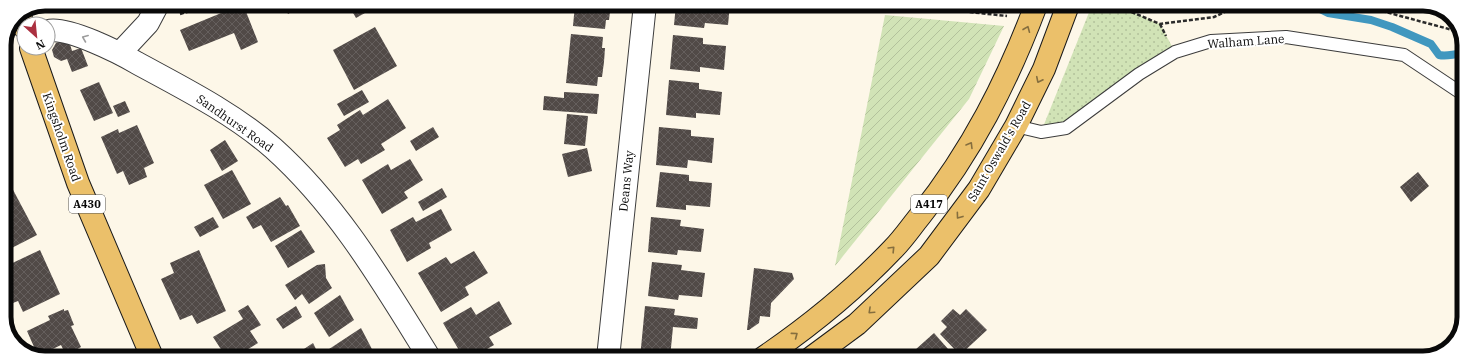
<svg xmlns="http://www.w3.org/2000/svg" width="1468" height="362" viewBox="0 0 1468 362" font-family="'IBM Plex Serif',serif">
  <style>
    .grass { fill: url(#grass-dots) }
    .garden { fill: url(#garden-furrows) }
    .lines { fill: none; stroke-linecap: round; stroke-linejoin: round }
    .stream { stroke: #4097bf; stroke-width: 8 }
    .building { fill: url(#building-cross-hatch) }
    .service-casing { stroke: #3c3c3c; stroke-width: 14 }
    .minor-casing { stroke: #3c3c3c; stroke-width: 24 }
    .primary-casing { stroke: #1a1a1a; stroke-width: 24 }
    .path { stroke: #2b2b2b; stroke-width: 2.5; stroke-dasharray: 4 2; stroke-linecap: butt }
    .service { stroke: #fff; stroke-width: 12 }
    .minor { stroke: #fff; stroke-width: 22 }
    .primary { stroke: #ebc06a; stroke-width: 22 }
    .oneway { stroke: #856e3e }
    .oneway2 { stroke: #9d9d9d }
    .labels { text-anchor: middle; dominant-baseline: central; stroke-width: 4; stroke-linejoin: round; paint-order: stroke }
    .shield { fill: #fff; stroke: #535353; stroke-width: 1 }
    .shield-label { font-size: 11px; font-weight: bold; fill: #090909 }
    .street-label { font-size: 12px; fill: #090909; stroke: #fff }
    .rim { fill: none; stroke: #090909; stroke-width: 5 }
  </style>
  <defs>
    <pattern id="grass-dots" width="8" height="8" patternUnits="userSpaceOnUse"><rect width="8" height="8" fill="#d1e3b6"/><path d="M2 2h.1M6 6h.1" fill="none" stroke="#b2c19b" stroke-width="1.8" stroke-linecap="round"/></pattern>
    <pattern id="garden-furrows" width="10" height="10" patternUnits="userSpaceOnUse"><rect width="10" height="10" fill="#d1e3b6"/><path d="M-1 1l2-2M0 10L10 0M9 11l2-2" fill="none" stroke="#b2c19b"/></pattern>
    <pattern id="building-cross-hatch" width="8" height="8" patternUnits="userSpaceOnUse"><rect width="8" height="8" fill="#514a47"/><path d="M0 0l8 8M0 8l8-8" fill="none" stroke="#655f5d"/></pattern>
  </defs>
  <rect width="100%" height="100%" fill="#fdf7e8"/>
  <path class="grass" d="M1092,5H1115L1160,24L1175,52L1066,128L1041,132Z"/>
  <path class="garden" d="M885,15L1004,26L969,99L835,266Z"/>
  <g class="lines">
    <path class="stream" d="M1312,5L1328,13L1371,20L1392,27L1431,44L1439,55C1448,57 1455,53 1464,54"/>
  </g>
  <g class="building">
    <path d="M243,4L258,42L241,50L234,33L189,51L180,30Z"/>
    <path d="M283,4H298L300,7L288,14Z"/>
    <path d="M348,4H381L356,18Z"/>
    <path d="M575,4H611L609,20H606L605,29L573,26Z"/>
    <path d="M676,4H730L728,25L705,23L704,28L674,25Z"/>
    <path d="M1430,5H1431L1445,13L1429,9Z"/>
    <path d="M375,27L397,66L354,90L333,50Z"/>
    <path d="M571,34L603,37L602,48H605L604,62L602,77H598L597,86L566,83Z"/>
    <path d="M673,35L703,38V44L726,46L724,70L700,67V72L670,69Z"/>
    <path d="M63,41L70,44L72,51L81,48L88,66L72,72L67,59L61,61L54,57L52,50L56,43Z"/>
    <path d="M669,80L699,83V89L722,92L720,115L696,113V118L666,115Z"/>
    <path d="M99,82L113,113L94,121L80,90Z"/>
    <path d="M362,90L369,102L344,116L337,104Z"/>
    <path d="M564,92L599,94L597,114L543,110L544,96L564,98Z"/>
    <path d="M388,99L406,128L381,144L385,150L361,164L358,159L345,167L327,138L340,130L337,125L360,110L363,115Z"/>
    <path d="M125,101L130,112L118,117L113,106Z"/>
    <path d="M567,114L588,116L585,146L564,144Z"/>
    <path d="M137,125L154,163L144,168L147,177L129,185L123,171L117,174L101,137L118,129L119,133Z"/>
    <path d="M433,127L439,137L416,151L410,141Z"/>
    <path d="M659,127L691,130V136L714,138L712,163L688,160L687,168L656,165Z"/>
    <path d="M225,140L238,161L222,171L210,150Z"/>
    <path d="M587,148L592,171L568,177L562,154Z"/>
    <path d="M410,159L423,180L404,192L408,198L382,214L362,180L388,164L391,170Z"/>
    <path d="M232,170L251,204L223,219L204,185Z"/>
    <path d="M660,172L689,175V181L712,183L710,207L686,205V210L656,207Z"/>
    <path d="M1418,172L1429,186L1411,202L1400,187Z"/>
    <path d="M11,186L37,235L4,252V190Z"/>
    <path d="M442,188L447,197L423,211L418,202Z"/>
    <path d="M280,197L286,206L288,205L300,226L271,242L261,225L253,229L246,217Z"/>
    <path d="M441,209L452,230L429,243L431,248L407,262L390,230L413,217L416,222Z"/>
    <path d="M213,217L219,227L200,237L194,227Z"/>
    <path d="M651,217L681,220L680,226L704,229L701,252L678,250L677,255L648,252Z"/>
    <path d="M301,230L315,252L288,268L275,246Z"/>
    <path d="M40,250L60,294L23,312L18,301L8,305L4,297V267Z"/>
    <path d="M199,250L226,311L197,324L192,315L180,320L161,279L174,273L170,263Z"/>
    <path d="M474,251L488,273L465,287L469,295L441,312L418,273L446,257L451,264Z"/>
    <path d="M652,262L682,265L681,270L705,273L702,297L679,295L678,300L648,296Z"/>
    <path d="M325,264L326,278L332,288L309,304L302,294L295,300L285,285L317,265Z"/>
    <path d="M754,268L792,273L794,279L771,303L770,317L760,316L759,323L749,330H747Z"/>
    <path d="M340,295L354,320L329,337L314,313Z"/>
    <path d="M499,301L512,324L489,337L494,345L473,357H463L443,323L471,307L476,315Z"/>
    <path d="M248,305L261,325L250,331L258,343L235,357H226L213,337L243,319L238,311Z"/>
    <path d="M296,306L302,317L283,329L276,319Z"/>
    <path d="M645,306L675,309L674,315L698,318L697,329L673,327L670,358H640Z"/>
    <path d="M64,309V311L68,310L74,325L71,326L81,347L66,355L61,345L38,356L27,331L50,320L48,316Z"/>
    <path d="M953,309L960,315L966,309L987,330L960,355L940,334L947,327L941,321Z"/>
    <path d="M361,328L374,353L367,357H317Z"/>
    <path d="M934,333L956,358H915L919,354L915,350Z"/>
    <path d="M313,343L318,353L311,357H297L295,355Z"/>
    <path d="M534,350L538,357H522Z"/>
  </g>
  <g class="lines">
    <defs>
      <path id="service" d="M1016,126L1041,132L1066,128L1139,74L1175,52L1211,41L1286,37L1404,55L1464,95"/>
      <g id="minor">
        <path d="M48,31C67,26 120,53 137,63C183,88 233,113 273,148C339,207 383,283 429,357"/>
        <path d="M120,53L148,23L158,4"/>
        <path d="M608,358L645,4"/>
      </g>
      <g id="primary">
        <path d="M19,14L24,27"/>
        <path d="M31,48L78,183L152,357"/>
        <path d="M763,358C810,326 854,290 893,249C903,239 911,227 920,216C972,151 1007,82 1036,5"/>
        <path d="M811,358L857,324L929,256L979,189L1016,126L1044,69L1068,5"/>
      </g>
    </defs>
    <use href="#service" class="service-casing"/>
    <use href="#minor" class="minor-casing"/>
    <use href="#primary" class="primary-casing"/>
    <g class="path">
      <path d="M904,5L1007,16"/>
      <path d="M1115,5L1160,24L1214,17L1229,10L1234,5"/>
      <path d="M1365,5L1378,10L1460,32"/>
      <path d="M180,14L214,4"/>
      <path d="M1160,24L1166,36"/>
    </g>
    <use href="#service" class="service"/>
    <use href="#minor" class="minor"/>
    <use href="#primary" class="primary"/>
  </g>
  <defs><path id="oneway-chevron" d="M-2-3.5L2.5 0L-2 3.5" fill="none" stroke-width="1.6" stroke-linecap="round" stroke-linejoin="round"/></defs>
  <g class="oneway">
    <use href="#oneway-chevron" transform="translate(1027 29) rotate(-68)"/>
    <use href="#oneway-chevron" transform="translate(1039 80) rotate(116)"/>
    <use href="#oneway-chevron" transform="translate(970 145) rotate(-59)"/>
    <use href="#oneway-chevron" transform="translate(959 216) rotate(126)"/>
    <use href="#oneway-chevron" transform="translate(892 249) rotate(-46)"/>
    <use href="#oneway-chevron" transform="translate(871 311) rotate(137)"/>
    <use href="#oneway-chevron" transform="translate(795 335) rotate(-37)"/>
  </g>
  <use class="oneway2" href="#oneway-chevron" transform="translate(85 38) rotate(-158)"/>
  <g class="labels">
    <g class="shield">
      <rect x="69" y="195" width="36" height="18" rx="3"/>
      <rect x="911" y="195" width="36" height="18" rx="3"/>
    </g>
    <g class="shield-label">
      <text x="87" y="204">A430</text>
      <text x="929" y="204">A417</text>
    </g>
    <g class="street-label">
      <text transform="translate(1246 41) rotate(-4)">Walham Lane</text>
      <text transform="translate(235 123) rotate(35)">Sandhurst Road</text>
      <text transform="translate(62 137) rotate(71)">Kingsholm Road</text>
      <text transform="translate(999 151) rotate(-60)">Saint Oswald's Road</text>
      <text transform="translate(626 181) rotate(-84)">Deans Way</text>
    </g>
  </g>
  <path d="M0 0H1468V362H0ZM45 11H1423A34 34 0 0 1 1457 45V317A34 34 0 0 1 1423 351H45A34 34 0 0 1 11 317V45A34 34 0 0 1 45 11Z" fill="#fff" fill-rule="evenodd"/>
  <path class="rim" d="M45 11H1423A34 34 0 0 1 1457 45V317A34 34 0 0 1 1423 351H45A34 34 0 0 1 11 317V45A34 34 0 0 1 45 11Z"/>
  <g transform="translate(36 36) rotate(153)"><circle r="19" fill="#ffffff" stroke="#9d9d9d"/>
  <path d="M0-3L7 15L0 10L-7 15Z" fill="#ab3040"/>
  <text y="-6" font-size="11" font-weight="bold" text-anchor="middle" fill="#090909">N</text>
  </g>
</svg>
